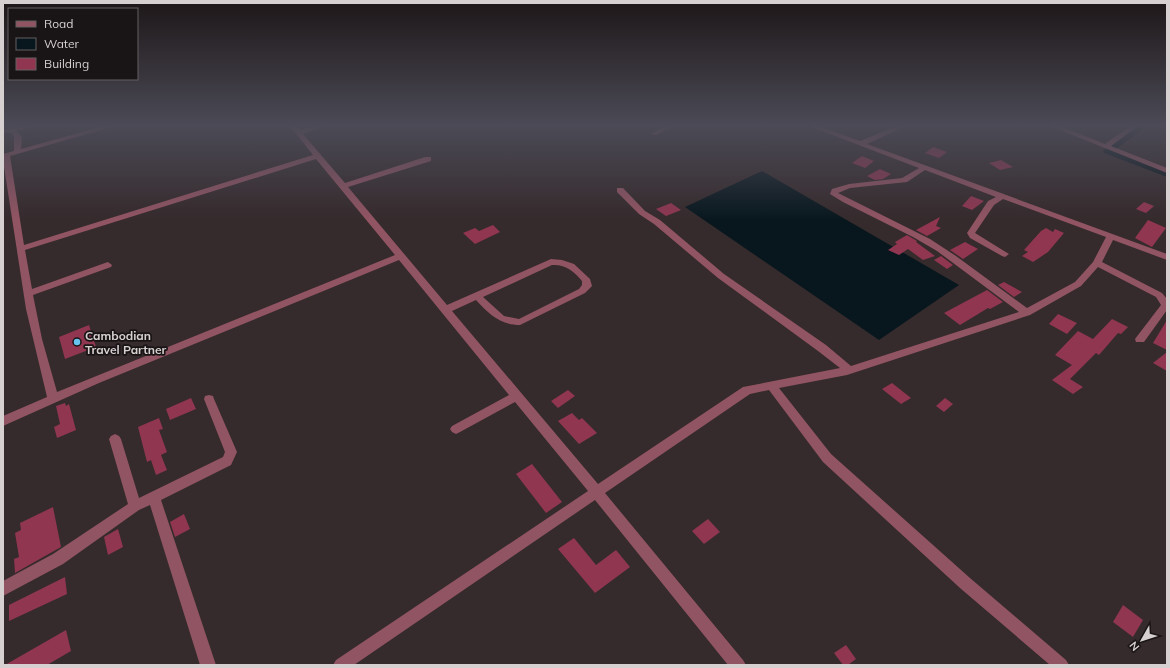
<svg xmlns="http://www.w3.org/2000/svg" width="1170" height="668" viewBox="0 0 1170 668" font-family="Mulish,sans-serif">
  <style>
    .water { fill: #08171e }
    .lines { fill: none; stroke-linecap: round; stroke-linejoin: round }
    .canal { fill: #08171e; fill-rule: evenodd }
    .building { fill: #903651 }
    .minor { fill: #915463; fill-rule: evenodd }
    .poi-dot { fill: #66c4ef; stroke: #191415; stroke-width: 1.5 }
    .labels { text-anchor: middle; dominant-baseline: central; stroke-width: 3.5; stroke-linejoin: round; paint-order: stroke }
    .poi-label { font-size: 12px; font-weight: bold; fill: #d7d0d1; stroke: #191415; text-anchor: start }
  </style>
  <rect width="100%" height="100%" fill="#352a2c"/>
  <path class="water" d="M762,171L959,285L879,340L685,207Z"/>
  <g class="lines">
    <g class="canal">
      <path d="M1137,126H1147L1116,149H1110L1109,147L1110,145Z"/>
      <path d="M1107,148L1167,171V177L1104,153L1103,151Z"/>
    </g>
  </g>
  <g class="building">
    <path d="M933,147L947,152L939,158L925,153Z"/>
    <path d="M862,156L874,161L865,168L852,163Z"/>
    <path d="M1001,160L1013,167L1000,170L989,163Z"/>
    <path d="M880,169L891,174L883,179L875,180L867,176Z"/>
    <path d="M971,196L984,201L972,210L962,206Z"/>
    <path d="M1144,202L1154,206L1146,213L1136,209Z"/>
    <path d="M671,203L681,210L666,216L656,209Z"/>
    <path d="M940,217L936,226L941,228L927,236L916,230Z"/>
    <path d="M1148,220L1166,228L1152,247L1135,238Z"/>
    <path d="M493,225L500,232L475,244L463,233L475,228L479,231Z"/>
    <path d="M1046,228L1053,232L1055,229L1064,233L1048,252L1033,262L1022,256L1028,252L1024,250L1041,231Z"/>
    <path d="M907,235L917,241L916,242L935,256L923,260L908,249L899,255L888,250L897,244L895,242Z"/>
    <path d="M965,242L978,249L963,259L950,250Z"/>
    <path d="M941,256L953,265L947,269L934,260Z"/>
    <path d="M1004,282L1022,292L1014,297L998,285Z"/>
    <path d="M987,290L1003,302L990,309L988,308L960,325L944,313Z"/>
    <path d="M1058,314L1077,323L1067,334L1049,324Z"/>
    <path d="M1112,319L1128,327L1121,334L1118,333L1099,355L1096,353L1070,379L1083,387L1073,394L1052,380L1072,365L1055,355L1078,331L1093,339Z"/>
    <path d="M1167,320V350L1153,343Z"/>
    <path d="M89,325L96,347L65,359L59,337Z"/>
    <path d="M1167,352V371L1153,363Z"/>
    <path d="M892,383L911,398L901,404L882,389Z"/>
    <path d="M568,390L575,396L558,408L551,401Z"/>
    <path d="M191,398L196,409L170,420L166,409Z"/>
    <path d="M945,398L953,404L944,412L936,406Z"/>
    <path d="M65,403L66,406L69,404L76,430L57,438L54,427L60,424L56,406Z"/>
    <path d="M572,413L579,420L582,418L597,433L579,444L558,421Z"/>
    <path d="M159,418L163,429L159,430L167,452L161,455L167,470L156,475L151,460L147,462L138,427Z"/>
    <path d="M532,464L562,502L546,513L516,474Z"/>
    <path d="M53,507L61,547L15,573L14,559L19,557L15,533L21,530L20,523Z"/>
    <path d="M184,514L190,529L175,537L170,522Z"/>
    <path d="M708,519L720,532L704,544L692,531Z"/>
    <path d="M118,529L123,547L108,555L104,537Z"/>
    <path d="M574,538L596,565L616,550L630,567L595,593L558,549Z"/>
    <path d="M65,577L67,594L9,621V605Z"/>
    <path d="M1123,605L1143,620L1133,637L1113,622Z"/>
    <path d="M66,630L71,651L47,665H5Z"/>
    <path d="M846,645L856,659L848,665H843L834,653Z"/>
  </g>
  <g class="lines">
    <g class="minor">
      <path d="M20,126H35L17,131L22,137L21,149L103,126H115L10,156L24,245L313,155L290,126H297L300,130L313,126H324L303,134L345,183L425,157H431V161L348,187L447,305L551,259L562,260L574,264L590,279L592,286L585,293L520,325C500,325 489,314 476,300L452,311L598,484L743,387L840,368L818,351L718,278L654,224L639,214L617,192V188H623L645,211L660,220L724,274L826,345L851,366L1019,312L937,251L913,237L843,202L830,194L832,189L849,184L902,178L919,168L809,126H819L860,141L896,126H906L867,144L1167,254V260L1113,240L1102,262L1162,293L1167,299V310L1144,342H1136L1135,339L1161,305L1156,297L1098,267L1081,286L1030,315L847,375L779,388L831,454L970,578L1066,660L1069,665H1050L960,588L823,462L769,390L750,394L605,493L743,660L746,665H728L595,500L354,665H333L336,660L588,491L515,402L460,432L456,434L452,432L450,429L452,426L509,395L399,260L99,383L3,426V416L47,397L26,309L3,160V154L14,151V137L12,133H3V129ZM316,159L395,255L57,392L42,339L33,295L111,267L112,265L108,262L105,263L32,289L25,250ZM925,170L996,197L988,201L967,233L970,238L1002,256L1005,257L1009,254L975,233L994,205L1003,199L1106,237L1093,262L1075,282L1027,308L956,256L930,239L838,193L850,188L907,182ZM552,265C565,264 575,272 582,281V285L579,289L519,319L504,316L483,297Z"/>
      <path d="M665,126H674L656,135L651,134Z"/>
      <path d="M1050,126H1060L1105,144L1130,126H1138L1111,146L1167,168V173Z"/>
      <path d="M209,395L213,396L214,399L237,452L231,465L161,500L216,665H200L150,505L139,510L63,564L3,596V581L53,554L128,504L109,439L111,436L115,434L119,436L121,439L139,498L223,457L225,452L204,399L205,396Z"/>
    </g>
  </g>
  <linearGradient id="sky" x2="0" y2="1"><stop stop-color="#1d1718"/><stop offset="0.57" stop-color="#4b4a56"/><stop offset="1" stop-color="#4b4a56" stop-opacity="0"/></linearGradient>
  <rect width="1170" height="220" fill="url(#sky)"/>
  <circle class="poi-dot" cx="77" cy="342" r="4"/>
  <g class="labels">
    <g class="poi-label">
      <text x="85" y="335">Cambodian<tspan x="85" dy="14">Travel Partner</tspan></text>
    </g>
  </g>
  <rect width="1170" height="668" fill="none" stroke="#d7d0d1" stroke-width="8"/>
  <rect x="8" y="8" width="130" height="72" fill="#191415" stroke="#655f60"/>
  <rect x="16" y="21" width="20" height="6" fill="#915463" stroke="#655f60"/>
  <text x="44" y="28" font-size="12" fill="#d7d0d1">Road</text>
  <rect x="16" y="38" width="20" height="12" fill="#08171e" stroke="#655f60"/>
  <text x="44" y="48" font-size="12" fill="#d7d0d1">Water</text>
  <rect x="16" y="58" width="20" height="12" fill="#903651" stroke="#655f60"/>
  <text x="44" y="68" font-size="12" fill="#d7d0d1">Building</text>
  <g transform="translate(1142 640) rotate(231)" stroke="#191415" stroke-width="3" paint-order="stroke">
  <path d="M0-3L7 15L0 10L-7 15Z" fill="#d7d0d1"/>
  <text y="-6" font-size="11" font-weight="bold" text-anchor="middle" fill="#d7d0d1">N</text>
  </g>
</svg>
